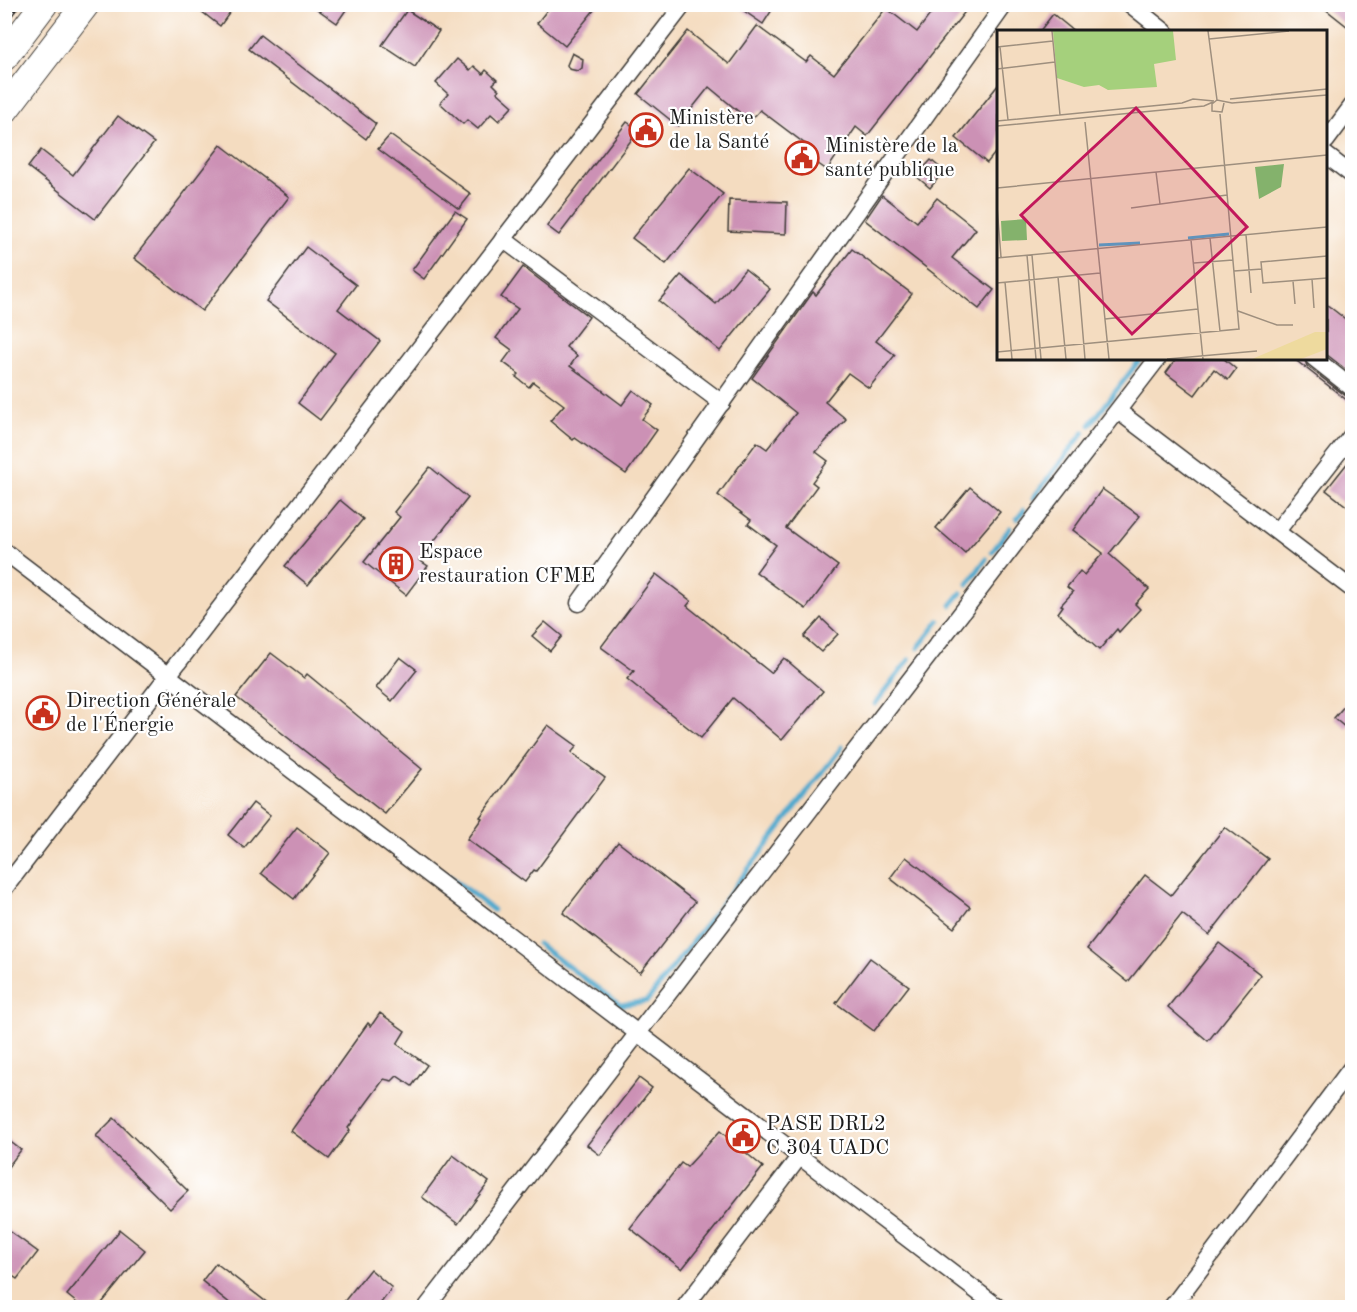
<svg xmlns="http://www.w3.org/2000/svg" width="1357" height="1312" viewBox="0 0 1357 1312" font-family="'Old Standard TT',serif">
  <style>
    .lines { fill: none; stroke-linecap: round; stroke-linejoin: round }
    .stream { stroke: #4fa9cd; stroke-width: 5 }
    .building { fill: #cc91b5 }
    .minor-casing { stroke: #3c3935; stroke-width: 19 }
    .trunk-casing { stroke: #3c3935; stroke-width: 29 }
    .minor { stroke: #fff; stroke-width: 16 }
    .trunk { stroke: #fff; stroke-width: 27 }
    .rail-casing { stroke: #1c1c1c; stroke-width: 7 }
    .rail { stroke: #fff; stroke-width: 4.5; stroke-dasharray: 14; stroke-linecap: butt }
    .labels { text-anchor: middle; dominant-baseline: central; stroke-width: 4.5; stroke-linejoin: round; paint-order: stroke }
    .poi-label { font-size: 21px; fill: #1c1c1c; stroke: #fff; text-anchor: start }
    .inset-river { fill: none; stroke: #4fa9cd; stroke-width: 3 }
    .inset-road { fill: none; stroke: #9e8f7e; stroke-width: 1.5 }
    .view { fill: #c2185b; fill-opacity: 0.15; stroke: #c2185b; stroke-width: 3 }
    .inset-edge { fill: none; stroke: #1c1c1c; stroke-width: 3 }
  </style>
  <rect width="100%" height="100%" fill="#fff"/>
  <filter id="ink" filterUnits="userSpaceOnUse"><feTurbulence type="fractalNoise" baseFrequency=".0167" numOctaves="2"/><feDisplacementMap in="SourceGraphic" scale="12" xChannelSelector="R" yChannelSelector="G"/><feConvolveMatrix kernelMatrix="1 2 1 2 8 2 1 2 1" color-interpolation-filters="sRGB"/></filter>
  <filter id="wash" filterUnits="userSpaceOnUse"><feTurbulence type="fractalNoise" baseFrequency=".008" numOctaves="4" result="noise"/><feDisplacementMap in="SourceGraphic" scale="24" xChannelSelector="R" yChannelSelector="G"/><feGaussianBlur stdDeviation="1.35" result="paint"/><feColorMatrix in="noise" values="0 0 0 0 0 0 0 0 0 0 0 0 0 0 0 0 0 1.4 0 .05"/><feComposite in="paint" operator="in"/></filter>
  <g filter="url(#wash)">
    <rect width="100%" height="100%" fill="#f4dcc0"/>
    <g class="lines">
      <g class="stream">
        <path d="M1090,425L1141,358"/>
        <path d="M1033,498L1084,432"/>
        <path d="M1017,519L1024,510"/>
        <path d="M992,552L1010,528"/>
        <path d="M968,584L986,559"/>
        <path d="M951,605L961,593"/>
        <path d="M918,648L939,621"/>
        <path d="M875,704L909,660"/>
        <path d="M448,875L493,910"/>
        <path d="M538,944L620,1005L647,1001L842,747"/>
      </g>
    </g>
    <g id="blocks">
      <g class="building">
        <path d="M192,4H236L220,26Z"/>
        <path d="M310,4H350L337,23Z"/>
        <path d="M552,4H599L565,46L537,23Z"/>
        <path d="M734,4H764L772,10L763,24Z"/>
        <path d="M938,4H971L867,136L856,127L827,170L804,154L809,147L760,110L750,121L709,87L678,126L638,94L688,31L729,64L757,26L806,62L811,56L834,74L886,8L917,32Z"/>
        <path d="M1319,4H1353V31Z"/>
        <path d="M407,10L439,31L415,67L382,45Z"/>
        <path d="M1053,14L1075,32H1039Z"/>
        <path d="M260,35L376,124L366,139L249,49Z"/>
        <path d="M572,53L583,59L582,68L578,71L569,69L567,65Z"/>
        <path d="M457,59L470,70L474,66L483,74L486,70L497,80L493,84L499,90L497,92L513,106L499,121L491,114L478,129L467,120L463,124L440,103L448,94L436,83Z"/>
        <path d="M999,84V148L987,163L956,138Z"/>
        <path d="M118,116L154,143L95,219L28,167L41,150L73,175Z"/>
        <path d="M627,122L639,130L559,235L547,226Z"/>
        <path d="M390,135L471,194L459,209L378,149Z"/>
        <path d="M221,145L289,197L202,311L134,258Z"/>
        <path d="M931,160L944,171L930,188L916,176Z"/>
        <path d="M689,168L723,194L666,264L632,238Z"/>
        <path d="M882,195L917,222L937,198L976,229L952,258L994,290L979,309L865,220Z"/>
        <path d="M729,200L787,202L786,234L728,231Z"/>
        <path d="M455,211L467,219L424,279L412,270Z"/>
        <path d="M306,247L356,285L338,309L380,341L320,420L298,403L335,353L266,301Z"/>
        <path d="M852,249L912,294L876,341L895,355L869,388L848,373L825,402L846,419L816,452L828,461L812,482L817,486L786,528L838,566L806,609L756,572L776,545L748,524L751,520L718,495L757,442L767,449L796,413L752,378L813,292L816,295Z"/>
        <path d="M523,267L589,317L566,347L577,356L570,366L622,405L633,390L653,405L642,419L657,430L626,474L575,438L573,440L550,421L564,405L533,382L529,387L516,377L519,374L503,362L512,350L496,338L518,309L501,297Z"/>
        <path d="M745,269L770,289L720,351L659,301L681,275L716,304Z"/>
        <path d="M1326,304L1353,325V375L1326,354Z"/>
        <path d="M1177,358H1223L1236,369L1228,380L1214,369L1195,395L1166,373Z"/>
        <path d="M1293,358H1304L1307,366L1346,396L1353,398V405Z"/>
        <path d="M1353,456V511L1326,490Z"/>
        <path d="M430,467L468,498L419,560L428,566L406,595L364,562L400,517L394,512Z"/>
        <path d="M970,487L1000,512L965,553L936,528Z"/>
        <path d="M1102,489L1140,516L1109,554L1149,589L1135,604L1140,609L1119,632L1117,629L1099,650L1058,613L1063,606L1061,605L1073,592L1067,587L1080,571L1084,575L1103,553L1073,530Z"/>
        <path d="M340,500L363,519L308,585L285,566Z"/>
        <path d="M656,574L691,601L687,606L771,673L784,658L823,691L782,740L733,698L701,738L627,679L634,671L601,647Z"/>
        <path d="M821,618L838,634L821,652L804,637Z"/>
        <path d="M545,622L562,636L550,651L532,636Z"/>
        <path d="M271,653L304,678L307,674L422,769L385,814L236,697Z"/>
        <path d="M400,657L417,670L392,701L376,688Z"/>
        <path d="M1353,696V721L1346,728L1334,718Z"/>
        <path d="M548,725L577,746L571,753L605,778L536,871L534,870L525,882L467,839L482,818L480,817Z"/>
        <path d="M253,803L270,816L244,848L228,835Z"/>
        <path d="M297,827L330,853L294,899L261,873Z"/>
        <path d="M1225,827L1268,859L1209,935L1182,914L1128,982L1087,949L1145,875L1171,895Z"/>
        <path d="M618,842L695,902L640,973L563,913Z"/>
        <path d="M906,857L970,907L954,928L890,878Z"/>
        <path d="M1219,943L1261,975L1208,1041L1168,1007Z"/>
        <path d="M870,958L909,986L874,1031L836,1003Z"/>
        <path d="M380,1013L405,1031L397,1044L427,1065L412,1086L397,1076L392,1081L384,1079L348,1128L350,1130L329,1159L291,1131L368,1023L371,1026Z"/>
        <path d="M639,1078L652,1088L600,1155L587,1145Z"/>
        <path d="M114,1118L188,1191L170,1209L96,1136Z"/>
        <path d="M720,1131L763,1167L682,1269L630,1228L681,1163L687,1167Z"/>
        <path d="M4,1137L21,1150L4,1172Z"/>
        <path d="M453,1155L489,1182L458,1224L422,1197Z"/>
        <path d="M4,1227L38,1252L17,1279L4,1270Z"/>
        <path d="M120,1230L145,1250L98,1308H83L67,1295Z"/>
        <path d="M216,1263L274,1308H236L202,1281Z"/>
        <path d="M370,1269L392,1288L377,1308H339Z"/>
      </g>
    </g>
  </g>
  <g filter="url(#ink)">
    <use href="#blocks" fill-opacity="0" stroke="#3c3935" stroke-width="1.5"/>
    <g class="lines">
      <defs>
        <g id="minor">
          <path d="M1130,4L1165,32"/>
          <path d="M1326,141L1352,106"/>
          <path d="M1326,155L1352,175"/>
          <path d="M503,239L722,403"/>
          <path d="M1314,358L1352,388"/>
          <path d="M1118,411L1352,589"/>
          <path d="M1277,531L1352,435"/>
          <path d="M4,551L999,1308"/>
          <path d="M579,603L1005,4"/>
          <path d="M4,889L684,4"/>
          <path d="M426,1308L1158,358"/>
          <path d="M684,1308L800,1156"/>
          <path d="M1171,1308L1352,1067"/>
        </g>
        <g id="trunk">
          <path d="M4,57L44,4"/>
          <path d="M4,111L86,4"/>
        </g>
      </defs>
      <use href="#minor" class="minor-casing"/>
      <use href="#trunk" class="trunk-casing"/>
      <use href="#minor" class="minor"/>
      <use href="#trunk" class="trunk"/>
      <defs>
        <path id="rail" d="M4,21L17,4"/>
      </defs>
      <use href="#rail" class="rail-casing"/>
      <use href="#rail" class="rail"/>
    </g>
  </g>
  <defs>
    <symbol id="civic-ring" viewBox="-11 -11 22 22"><circle r="9.5" fill="#fff" stroke="#c8321e" stroke-width="1.5"/><path d="M-.6-6.5H3V-4.5H.6V-3L4-1V1h2V6H-6V1h2V-1L-.6-3ZM-1.2 2.5V6h2.4V2.5Z" fill="#c8321e"/></symbol>
    <symbol id="building-ring" viewBox="-11 -11 22 22"><circle r="9.5" fill="#fff" stroke="#c8321e" stroke-width="1.5"/><path d="M-4-6H4V6H1V3H-1V6H-4ZM-2.5-4.3h1.7v1.8h-1.7ZM.8-4.3h1.7v1.8H.8ZM-2.5-1h1.7V.8h-1.7ZM.8-1h1.7V.8H.8Z" fill="#c8321e"/></symbol>
  </defs>
  <g fill-rule="evenodd">
    <use href="#civic-ring" x="627" y="111" width="38" height="38"/>
    <use href="#civic-ring" x="783" y="139" width="38" height="38"/>
    <use href="#building-ring" x="377" y="545" width="38" height="38"/>
    <use href="#civic-ring" x="24" y="694" width="38" height="38"/>
    <use href="#civic-ring" x="724" y="1117" width="38" height="38"/>
  </g>
  <g class="labels">
    <g class="poi-label">
      <text x="669" y="118">Ministère<tspan x="669" dy="24">de la Santé</tspan></text>
      <text x="825" y="146">Ministère de la<tspan x="825" dy="24">santé publique</tspan></text>
      <text x="419" y="552">Espace<tspan x="419" dy="24">restauration CFME</tspan></text>
      <text x="66" y="701">Direction Générale<tspan x="66" dy="24">de l'Énergie</tspan></text>
      <text x="766" y="1124">PASE DRL2<tspan x="766" dy="24">C 304 UADC</tspan></text>
    </g>
  </g>
  <g transform="translate(997 30)">
    <rect width="330" height="330" fill="#f4dcc0"/>
    <path d="M56,1H176L179,30L157,34L160,57L111,60L102,55L87,57L60,48Z" fill="#a5d07c"/>
    <path d="M287,134L284,157L262,169L258,137ZM29,189L30,210L5,211L4,191Z" fill="#84b26c"/>
    <path d="M318,302H330V319L304,329H255Z" fill="#eeda9e"/>
    <path class="inset-river" d="M191,208L232,204M102,215L143,213"/>
    <path class="inset-road" d="M55,1L63,85M211,1L220,70M212,9L292,1M0,17L56,11M3,17L11,90M0,39L58,32M233,69L330,59M227,73L225,82L215,81V74L220,70L235,73L330,65M0,91L185,73L196,69L217,71M88,92L112,329M0,96L207,76L216,72M159,142L163,174M0,158L330,125M0,176L4,227M134,178L230,165M249,205L254,263M213,208L223,301M194,210L206,329M30,225L39,329M35,225L44,329M330,226L264,232L266,253L330,248M0,228L330,197M197,233L236,230M237,241L265,239M81,245L88,329M61,247L69,329M315,249L317,278M296,251L298,274M8,252L15,329M0,253L103,243M241,281L280,295H296M108,289L201,279M0,322L242,299L223,84M170,329L260,321"/>
    <path class="view" d="M139,78L250,197L135,304L24,185Z"/>
    <rect width="330" height="330" class="inset-edge"/>
  </g>
  <rect width="1357" height="1312" fill="none" stroke="#fff" stroke-width="24"/>
</svg>
